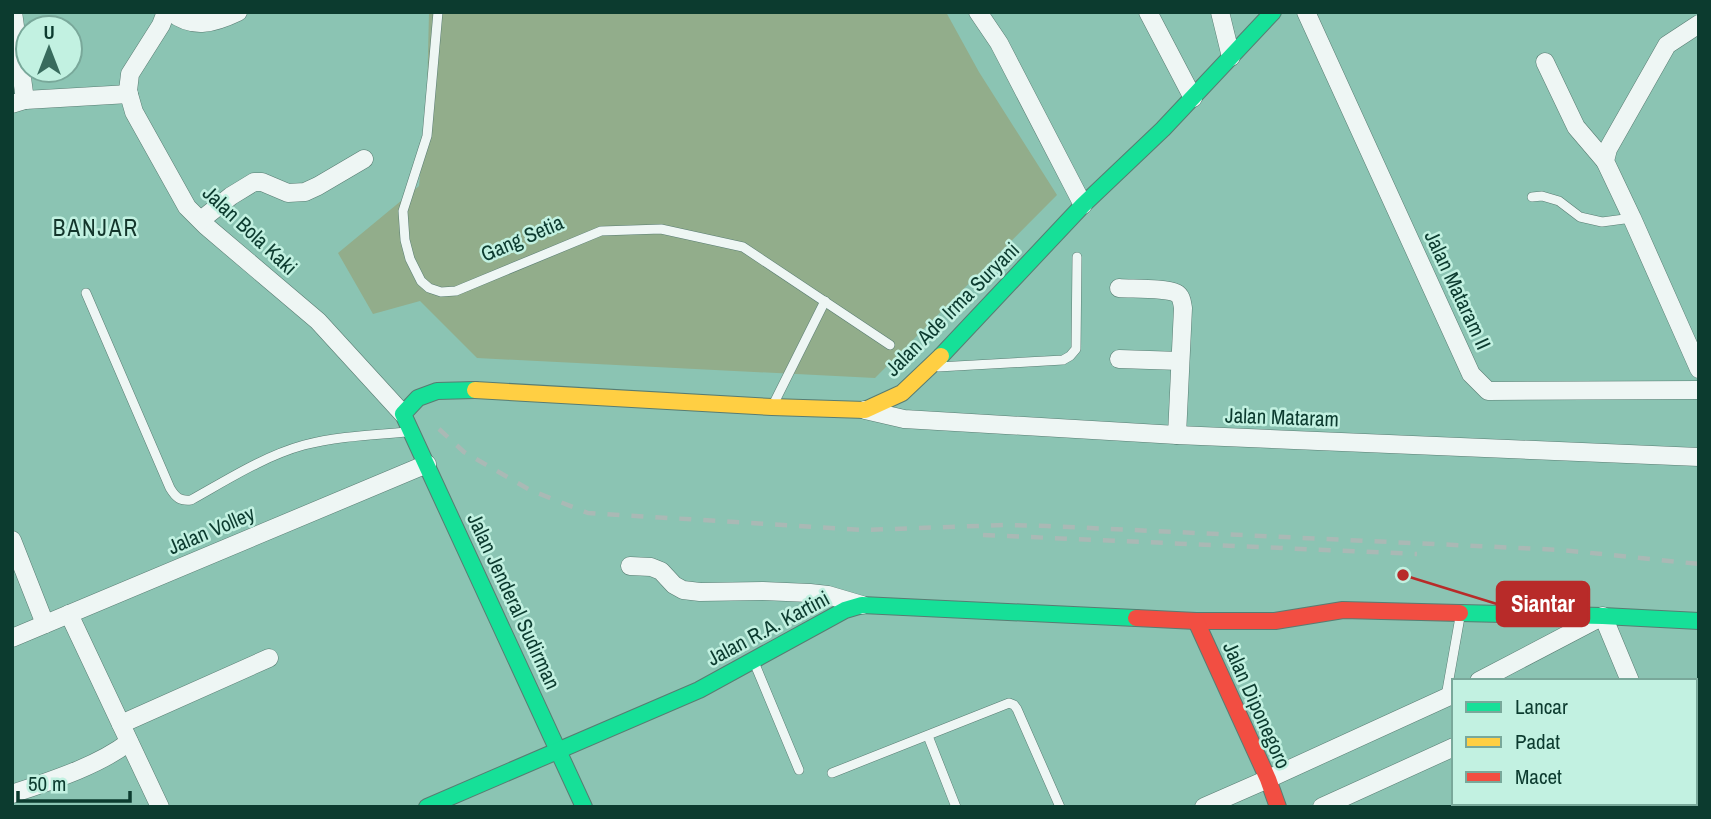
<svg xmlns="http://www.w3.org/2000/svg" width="1711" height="819" viewBox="0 0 1711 819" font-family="'Archivo Narrow',sans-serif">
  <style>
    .green { fill: #92ad8b }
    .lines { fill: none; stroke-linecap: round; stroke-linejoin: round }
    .lane-casing { stroke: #587c72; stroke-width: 10 }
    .street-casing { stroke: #587c72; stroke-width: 19 }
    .fast-casing { stroke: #587c72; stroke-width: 18 }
    .slow-casing { stroke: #587c72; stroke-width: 18 }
    .jam-casing { stroke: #587c72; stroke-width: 18 }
    .lane { stroke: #eef6f4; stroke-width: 9 }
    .street { stroke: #eef6f4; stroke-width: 18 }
    .fast { stroke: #16e098; stroke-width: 16 }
    .slow { stroke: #ffcf43; stroke-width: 16 }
    .jam { stroke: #f24e42; stroke-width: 16 }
    .rail { stroke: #aab9b5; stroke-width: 4.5; stroke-dasharray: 12 12; stroke-linecap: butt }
    .labels { text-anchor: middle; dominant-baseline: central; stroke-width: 5; stroke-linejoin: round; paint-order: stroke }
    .street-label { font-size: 21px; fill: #0c3b2f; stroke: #c2f1e1 }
    .neighbourhood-label { font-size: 23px; letter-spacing: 2px; fill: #13352b; stroke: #c2f1e1 }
    .leader { fill: none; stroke: #b82b29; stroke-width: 2.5 }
    .callout-dot { fill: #b82b29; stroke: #c2f1e1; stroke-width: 2.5 }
    .callout { fill: #b82b29; stroke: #b82b29; stroke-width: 2.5 }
    .callout-label { font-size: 23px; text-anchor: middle; font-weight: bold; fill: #fff }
  </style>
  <rect width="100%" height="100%" fill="#8bc4b3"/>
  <path class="green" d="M429,12H946L979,72L1057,195L875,378L477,358L420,301L373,314L338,253L419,186L427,97Z"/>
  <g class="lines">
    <defs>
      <g id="lane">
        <path d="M438,12L427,136L403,211L405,240L410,259L421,281L429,288L441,292L456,291L601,231L661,229L743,247L890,345"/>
        <path d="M1532,197L1542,196L1559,201L1580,217L1602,222L1632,218"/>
        <path d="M86,293L170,488C176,498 180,501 191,500C227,480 264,456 304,445C338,436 373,435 407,432"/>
        <path d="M938,367L1063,360L1070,356L1076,349L1077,257"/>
        <path d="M774,403L825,301"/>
        <path d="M754,662L799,770"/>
        <path d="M1446,696L1460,617"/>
        <path d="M928,736L956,807"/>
        <path d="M832,773L1009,703L1014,705L1017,709L1060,807"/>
      </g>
      <g id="street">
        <path d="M13,12L25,100"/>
        <path d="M166,12L161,25L130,74L128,91L134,112L187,207L206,226L318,321L403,414"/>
        <path d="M171,12C193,30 215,23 238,12"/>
        <path d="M978,12L999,43L1083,205"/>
        <path d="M1148,12L1193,98"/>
        <path d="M1220,12L1231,57"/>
        <path d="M1306,12L1471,374L1488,391L1699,390"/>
        <path d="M1699,24L1667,45L1608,149L1605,161L1632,218L1699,369"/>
        <path d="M1545,62L1576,127L1605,161"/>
        <path d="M12,104L25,100L129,94"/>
        <path d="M201,220L231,196L254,182H262L288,193L305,192L318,186L364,159"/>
        <path d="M1119,288C1131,289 1166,288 1176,293C1182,296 1182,303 1183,308L1177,435"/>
        <path d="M1119,359L1180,361"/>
        <path d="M865,410L904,419L1177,435L1699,457"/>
        <path d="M12,540L45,624"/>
        <path d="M630,566L651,567L661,571L674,585L683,590L700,592L763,591L810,593L828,595L862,605"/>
        <path d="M69,614L160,807"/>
        <path d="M12,638L427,464"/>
        <path d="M1479,681L1603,616L1630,681"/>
        <path d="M121,724L269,658"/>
        <path d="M1695,767L1699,765"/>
        <path d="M12,794C50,781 98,766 129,742"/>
        <path d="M1681,803L1682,807"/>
        <path d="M1204,807L1268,779L1454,694"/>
        <path d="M1322,807L1454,747"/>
        <path d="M1554,807L1562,803"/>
      </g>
      <g id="fast">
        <path d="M941,356L1083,205L1163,129L1273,12"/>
        <path d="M475,390L437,391L418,398L403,414L584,807"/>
        <path d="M1460,613L1603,616L1699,621"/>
        <path d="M427,807L699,690L845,610L862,605L1136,618"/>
      </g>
      <path id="slow" d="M475,390L772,407L865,410L902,393L941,356"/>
      <g id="jam">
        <path d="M1136,618L1196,621H1275L1343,610L1460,613"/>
        <path d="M1196,621L1268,779L1278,807"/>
      </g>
    </defs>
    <use href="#lane" class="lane-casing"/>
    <use href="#street" class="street-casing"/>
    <use href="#fast" class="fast-casing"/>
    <use href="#slow" class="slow-casing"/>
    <use href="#jam" class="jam-casing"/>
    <use href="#lane" class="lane"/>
    <use href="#street" class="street"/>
    <use href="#fast" class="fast"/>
    <use href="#slow" class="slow"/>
    <use href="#jam" class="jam"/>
    <g class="rail">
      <path d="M439,429L464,452L530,490L588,513L864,530L1004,525L1047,526L1562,550L1699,564"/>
      <path d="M983,535L1417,554"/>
    </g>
  </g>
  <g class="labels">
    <g class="street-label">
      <text transform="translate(250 230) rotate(43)">Jalan Bola Kaki</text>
      <text transform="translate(522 238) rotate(-23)">Gang Setia</text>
      <text transform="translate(1458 290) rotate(65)">Jalan Mataram II</text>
      <text transform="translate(952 309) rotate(-45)">Jalan Ade Irma Suryani</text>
      <text transform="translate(1282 417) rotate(2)">Jalan Mataram</text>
      <text transform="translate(211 530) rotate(-23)">Jalan Volley</text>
      <text transform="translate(514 601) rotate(65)">Jalan Jenderal Sudirman</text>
      <text transform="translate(768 628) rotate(-28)">Jalan R.A. Kartini</text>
      <text transform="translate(1257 705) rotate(66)">Jalan Diponegoro</text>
    </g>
    <g class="neighbourhood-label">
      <text x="96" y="227">BANJAR</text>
    </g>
  </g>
  <path class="leader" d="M1403 575L1497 604"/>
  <circle class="callout-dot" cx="1403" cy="575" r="7"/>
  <rect class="callout" x="1497" y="582" width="92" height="44" rx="7"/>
  <g class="callout-label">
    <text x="1543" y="612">Siantar</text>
  </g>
  <rect width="1711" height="819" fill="none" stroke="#0c3b2f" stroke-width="28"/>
  <rect x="1452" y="679" width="245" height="126" fill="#c2f1e1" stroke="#79a89a" stroke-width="2"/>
  <rect x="1466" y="702" width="35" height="10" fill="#16e098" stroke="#79a89a" stroke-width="2"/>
  <text x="1515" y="714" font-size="21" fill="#0c3b2f">Lancar</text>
  <rect x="1466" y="737" width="35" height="10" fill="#ffcf43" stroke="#79a89a" stroke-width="2"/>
  <text x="1515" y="749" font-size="21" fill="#0c3b2f">Padat</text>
  <rect x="1466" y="772" width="35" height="10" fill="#f24e42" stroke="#79a89a" stroke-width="2"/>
  <text x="1515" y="784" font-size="21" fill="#0c3b2f">Macet</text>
  <g transform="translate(49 49)"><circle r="33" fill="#c2f1e1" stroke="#79a89a" stroke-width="2"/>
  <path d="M0-5L12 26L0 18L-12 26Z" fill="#386b5d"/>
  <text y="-10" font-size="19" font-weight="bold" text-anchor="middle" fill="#0c3b2f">U</text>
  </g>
  <path d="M18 791v10h112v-10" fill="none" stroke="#0c3b2f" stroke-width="3.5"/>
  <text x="28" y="791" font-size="21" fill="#0c3b2f" stroke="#c2f1e1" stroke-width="5" paint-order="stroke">50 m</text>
</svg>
